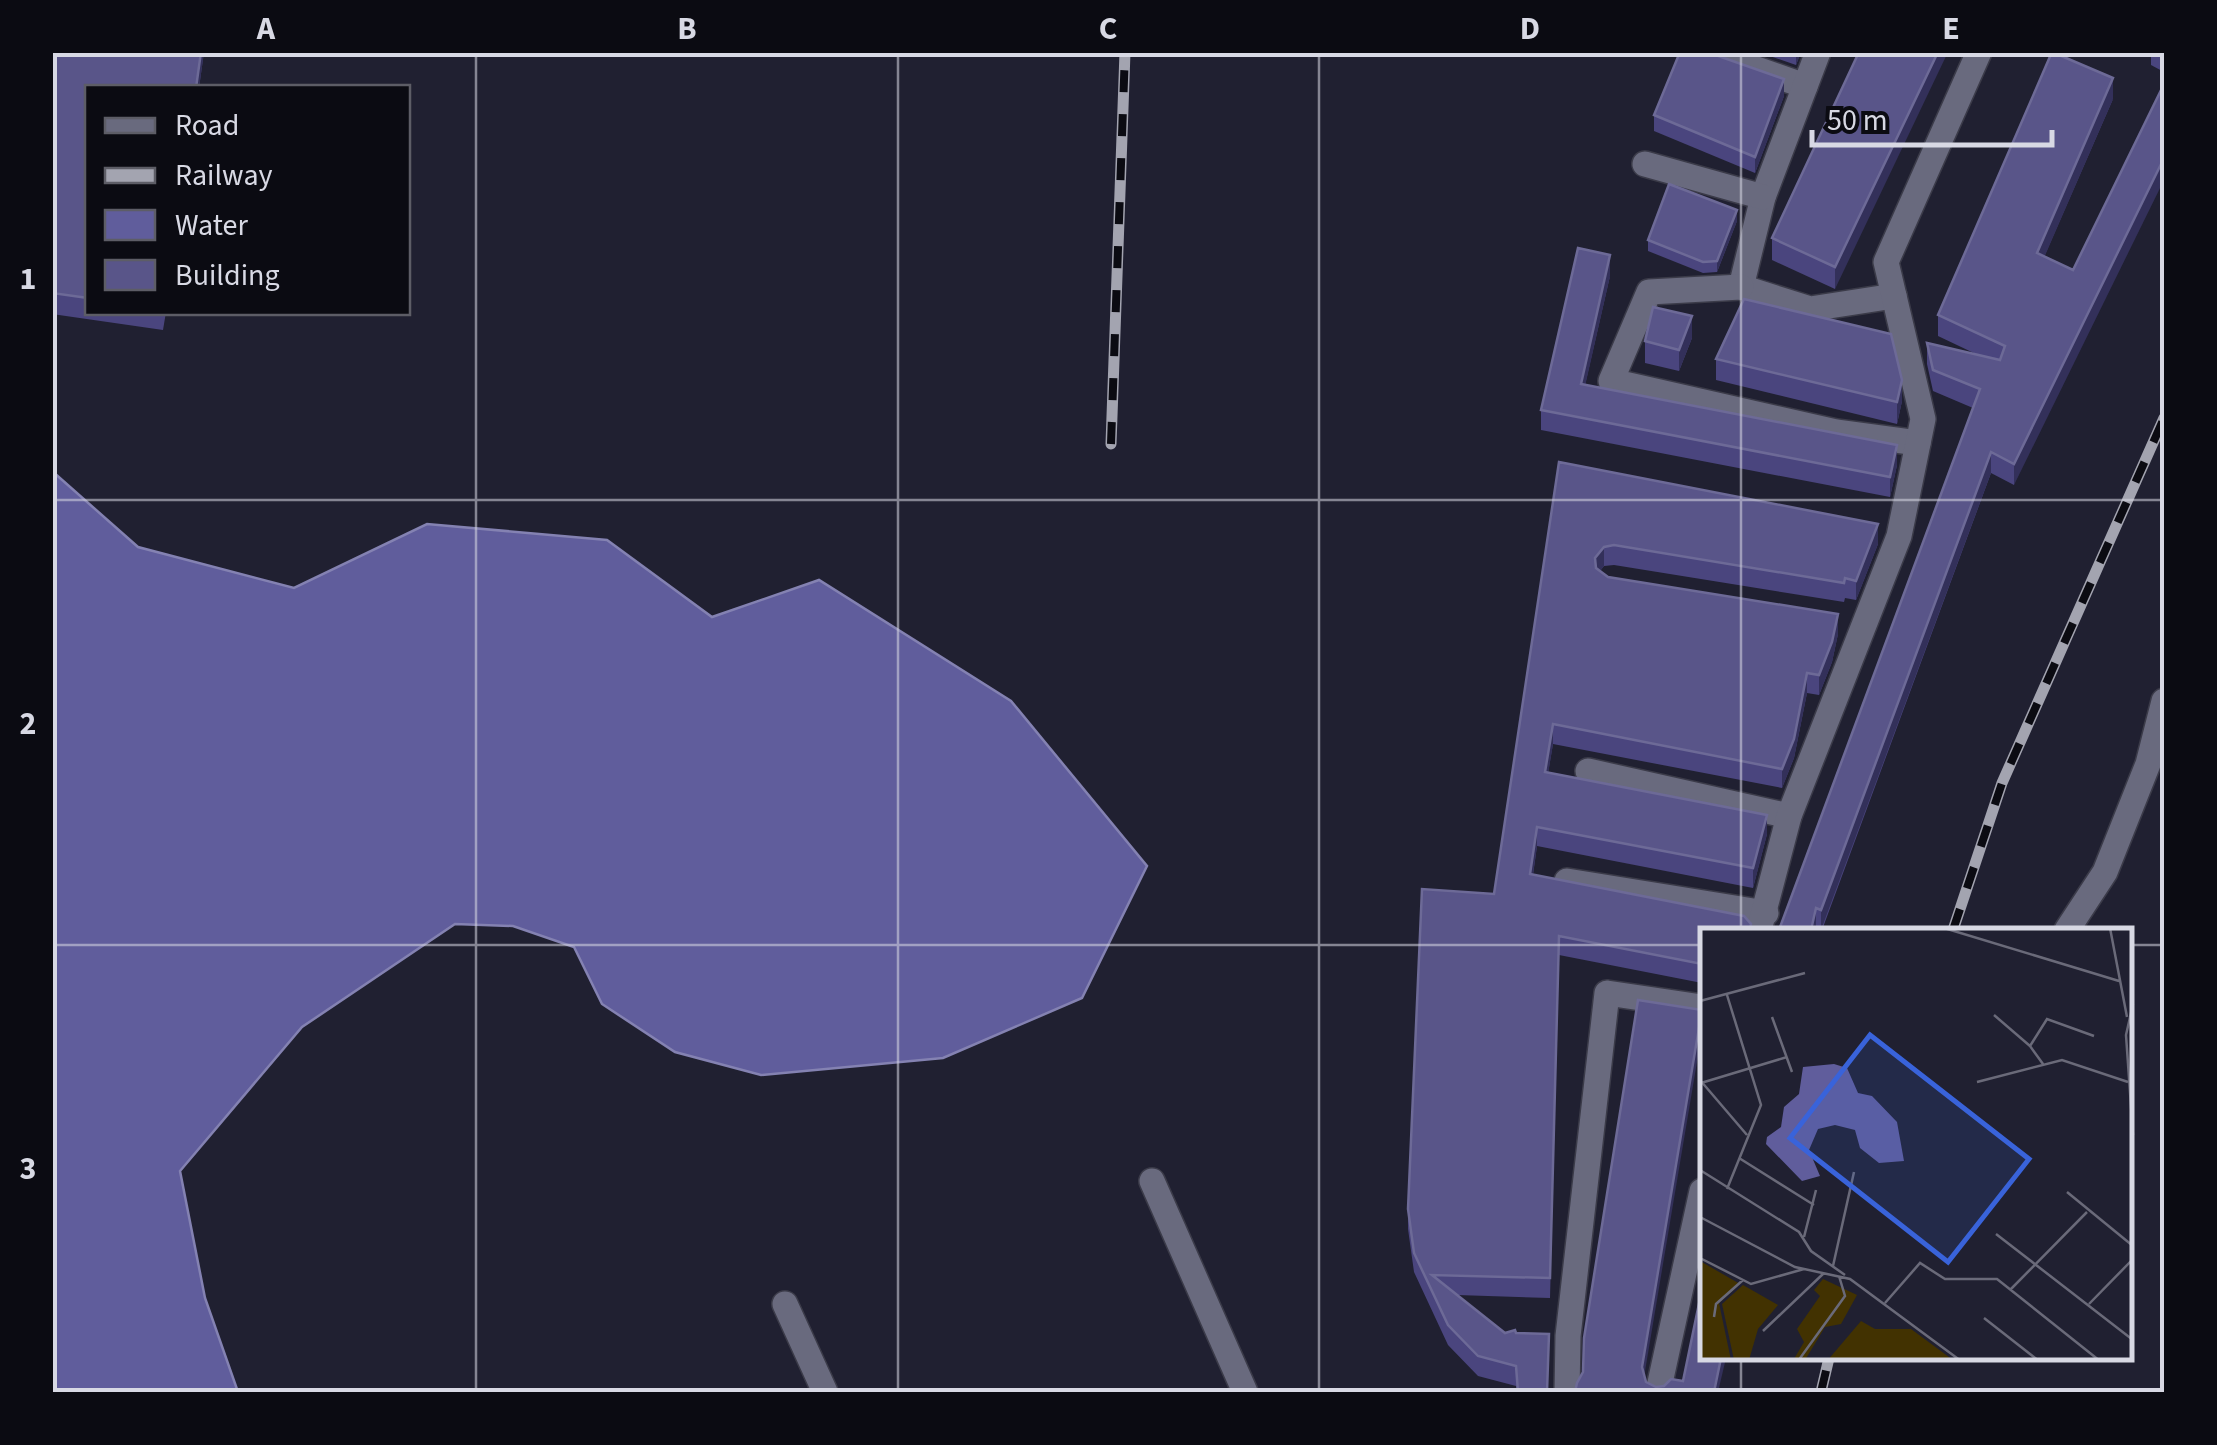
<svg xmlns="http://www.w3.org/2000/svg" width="2217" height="1445" viewBox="0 0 2217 1445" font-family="'Source Sans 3',sans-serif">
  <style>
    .water { fill: #605d9c; stroke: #8482b2; stroke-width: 2.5 }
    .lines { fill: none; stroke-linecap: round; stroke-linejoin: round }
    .minor-casing { stroke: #3b3b49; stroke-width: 28 }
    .minor { stroke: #696a7e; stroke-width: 25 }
    .rail-casing { stroke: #a3a4b0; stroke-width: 11 }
    .rail { stroke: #0b0b12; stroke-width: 8; stroke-dasharray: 22; stroke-linecap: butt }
    .wall { fill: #4a457e }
    .shaded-wall { fill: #33305a }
    .building { fill: #595589; stroke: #6d6a97; stroke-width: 2.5 }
    .grid { fill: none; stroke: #d8d9e4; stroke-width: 2.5; stroke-opacity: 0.55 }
    .inset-road { fill: none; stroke: #6a6a79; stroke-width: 2.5 }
    .view { fill: #3963da; fill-opacity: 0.15; stroke: #3963da; stroke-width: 5 }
    .inset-edge { fill: none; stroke: #d8d9e4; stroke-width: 5 }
    .neatline { fill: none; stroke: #d8d9e4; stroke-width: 4 }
    .grid-label { font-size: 32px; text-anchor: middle; font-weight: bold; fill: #d8d9e4 }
  </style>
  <rect width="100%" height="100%" fill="#202031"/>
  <path class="water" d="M52,471L138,547L294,588L427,524L607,540L712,617L819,580L1011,701L1147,866L1082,998L943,1058L761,1075L675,1052L602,1004L574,947L513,926L455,924L302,1027L180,1171L205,1298L238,1392H53Z"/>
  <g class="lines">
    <defs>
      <g id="minor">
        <path d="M1708,52L1805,86"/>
        <path d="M1818,52L1763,197L1741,287L1810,309L1894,296"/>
        <path d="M1645,164L1763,197"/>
        <path d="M1741,287L1649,292L1611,381L1836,432L1918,443"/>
        <path d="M1588,771L1789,816"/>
        <path d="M1567,881L1766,913"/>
        <path d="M1759,930L1789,816L1899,536L1923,419L1886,262L1979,52"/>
        <path d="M2067,930L2105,872L2148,764L2164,701"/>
        <path d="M1152,1181L1245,1392"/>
        <path d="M785,1304L825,1392"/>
        <path d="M1567,1392L1568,1336L1607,993L1702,1007"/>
        <path d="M1658,1392L1702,1191"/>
      </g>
    </defs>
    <use href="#minor" class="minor-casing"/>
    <use href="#minor" class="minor"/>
    <defs>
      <g id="rail">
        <path d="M1111,444L1125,52"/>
        <path d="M1953,930L2002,783L2164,418"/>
        <path d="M1821,1392L1829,1358"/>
      </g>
    </defs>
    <use href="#rail" class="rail-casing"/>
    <use href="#rail" class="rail"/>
  </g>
  <g class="wall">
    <path d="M52,52H204L199,88H88V312H166L163,330L52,314Z"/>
    <path d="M1758,52H1801L1796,65Z"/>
    <path d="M1859,52L1835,289L1772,260V238Z"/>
    <path d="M2151,52H2164V72L2151,65Z"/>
    <path d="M1784,96L1755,173L1654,131V115Z"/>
    <path d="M2113,99L2044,257L2014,485L1991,473L1822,930H1779L1973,408L1933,391L1927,364V343L1978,355L1938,336V315Z"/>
    <path d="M1737,221L1717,272L1703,273L1648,251V240Z"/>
    <path d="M1610,276L1585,385L1897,465L1890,497L1541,430V410Z"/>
    <path d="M1692,338L1679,371L1645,363V341Z"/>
    <path d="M1716,359L1902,401L1897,424L1716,380Z"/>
    <path d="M1559,462L1878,544L1856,600L1845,598L1844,602L1614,565L1604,566L1600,571L1608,577L1838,634L1832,662L1819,695L1807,693L1794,758L1782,788L1553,744L1548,773L1767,834L1753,888L1537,846L1533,875L1751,930H1702V983L1559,955L1550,1298L1457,1295L1548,1392H1517L1516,1386L1478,1376L1448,1345L1414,1272L1408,1229V1209L1494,894Z"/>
  </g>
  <g class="shaded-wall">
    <path d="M201,52H204L199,88H196Z"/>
    <path d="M1796,52H1801L1796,65Z"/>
    <path d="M1938,52H1948L1835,289V267Z"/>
    <path d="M2113,78V99L2037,274V253Z"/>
    <path d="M1784,79V96L1755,173V157Z"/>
    <path d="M2164,158V180L2014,485V464Z"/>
    <path d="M1737,210V221L1717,272V261Z"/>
    <path d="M1610,255V276L1581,404V384Z"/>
    <path d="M1692,316V338L1679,371V350Z"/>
    <path d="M1902,380V401L1897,424V402Z"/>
    <path d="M1897,445V465L1890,497V477Z"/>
    <path d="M1991,452V473L1821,930V910Z"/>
    <path d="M1878,524V544L1856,600V581Z"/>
    <path d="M1604,547V566L1595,577V558Z"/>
    <path d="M1838,614V634L1832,662L1819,695V675Z"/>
    <path d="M1807,673V693L1794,758L1782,788V769Z"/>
    <path d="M1553,724V744L1545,792V772Z"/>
    <path d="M1767,815V834L1753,888V868Z"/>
    <path d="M1537,827V846L1530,894V874Z"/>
    <path d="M1816,908V930H1811Z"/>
    <path d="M1702,1010V1032L1642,1389V1367Z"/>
    <path d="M1721,1358H1726L1718,1392H1714Z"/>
  </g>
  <g class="building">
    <path d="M52,52H201L196,88H88V298L52,293Z"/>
    <path d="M1680,52H1707L1784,79L1755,157L1654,115Z"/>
    <path d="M1859,52H1938L1835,267L1772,238Z"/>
    <path d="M2052,52L2113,78L2037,253L2073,270L2164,84V158L2014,464L1991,452L1821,910L1816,908L1811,930H1779L1980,389L1933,370L1927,343L2000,360L2005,346L1938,315Z"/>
    <path d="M1669,184L1737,210L1717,261L1703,262L1648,240Z"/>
    <path d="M1578,248L1610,255L1581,384L1897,445L1890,477L1541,410Z"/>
    <path d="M1744,299L1891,334L1902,380L1897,402L1716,359Z"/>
    <path d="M1653,307L1692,316L1679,350L1645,341Z"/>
    <path d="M1559,462L1878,524L1856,581L1845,578L1844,583L1614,545L1604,547L1595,558L1596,568L1608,577L1838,614L1832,642L1819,675L1807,673L1794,739L1782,769L1553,724L1545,772L1767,815L1753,868L1537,827L1530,874L1744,916L1751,924L1750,930H1702V964L1559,936L1550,1278L1432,1275L1505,1333L1515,1330L1516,1333L1549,1334L1547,1392H1518L1516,1366L1478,1356L1448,1325L1414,1253L1408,1209L1422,889L1494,894Z"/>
    <path d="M1638,1000L1702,1010L1642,1367L1646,1382L1656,1387L1664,1386L1671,1379L1683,1381L1702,1289V1358H1721L1714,1392H1575L1577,1383L1583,1372L1584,1338Z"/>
  </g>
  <path class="grid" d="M476,52V1392M898,52V1392M1319,52V1392M1741,52V930M52,500H2164M52,945H1702M2130,945H2164M1741,1358V1392"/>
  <g transform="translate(1700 928)">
    <rect width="432" height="432" fill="#202031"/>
    <path d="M0,333L40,356L19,375L31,432H0ZM123,351L157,367L141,396L125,399L105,432L75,433L94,431L104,414L97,401L120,368L114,362ZM43,357L78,377L58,401L49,432H34L22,376ZM161,393L175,401H211L253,432L127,433Z" fill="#423201"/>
    <path d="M134,136L147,140L158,165L172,168L197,194L204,233L179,235L160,220L155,202L135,197L118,201L109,222L120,248L102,253L66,216L67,209L81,199L84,179L99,166L103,139Z" fill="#605d9c"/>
    <path class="inset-road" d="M244,0L419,53M410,0L427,89M27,67L61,177L27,261M0,73L105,45M433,76L426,107L433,207M294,87L330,118M72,89L92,144M343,136L330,118L347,91L394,108M0,152L47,207M277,154L362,132L428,154M1,155L87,129M39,230L114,277M0,242L99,304L111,323L145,347M367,264L433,318M0,289L95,339L150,351L261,433M296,306L433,412M104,309L116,262M0,330L51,356L104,341M133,338L154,244M310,362L387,284M185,375L220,335L245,351H297L400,433M389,376L433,331M14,389L16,376L43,352M284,390L339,433M63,403L124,345M98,433L145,368L139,348"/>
    <path class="view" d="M170,107L329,231L248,334L90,210Z"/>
    <rect width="432" height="432" class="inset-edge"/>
  </g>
  <rect width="2217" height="1445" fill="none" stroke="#0b0b12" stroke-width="110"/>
  <rect x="85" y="85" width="325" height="230" fill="#0b0b12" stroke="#5d5d66" stroke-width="2.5"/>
  <rect x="105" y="118" width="50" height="15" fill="#696a7e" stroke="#5d5d66" stroke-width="2.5"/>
  <text x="175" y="135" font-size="30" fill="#d8d9e4">Road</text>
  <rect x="105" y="168" width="50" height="15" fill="#a3a4b0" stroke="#5d5d66" stroke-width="2.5"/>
  <text x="175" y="185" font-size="30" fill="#d8d9e4">Railway</text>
  <rect x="105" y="210" width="50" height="30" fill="#605d9c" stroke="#5d5d66" stroke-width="2.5"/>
  <text x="175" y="235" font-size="30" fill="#d8d9e4">Water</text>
  <rect x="105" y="260" width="50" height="30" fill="#595589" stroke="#5d5d66" stroke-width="2.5"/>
  <text x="175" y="285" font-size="30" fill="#d8d9e4">Building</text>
  <path d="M1812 130v15h240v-15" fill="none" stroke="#d8d9e4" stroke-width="5"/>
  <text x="1827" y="130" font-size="30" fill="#d8d9e4" stroke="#0b0b12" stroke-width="8" paint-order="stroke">50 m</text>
  <rect x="55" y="55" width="2107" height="1335" class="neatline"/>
  <g class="grid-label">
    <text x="266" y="39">A</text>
    <text x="687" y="39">B</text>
    <text x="1108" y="39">C</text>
    <text x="1530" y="39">D</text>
    <text x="1951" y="39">E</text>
    <text x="28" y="289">1</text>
    <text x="28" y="734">2</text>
    <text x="28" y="1179">3</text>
  </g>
</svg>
